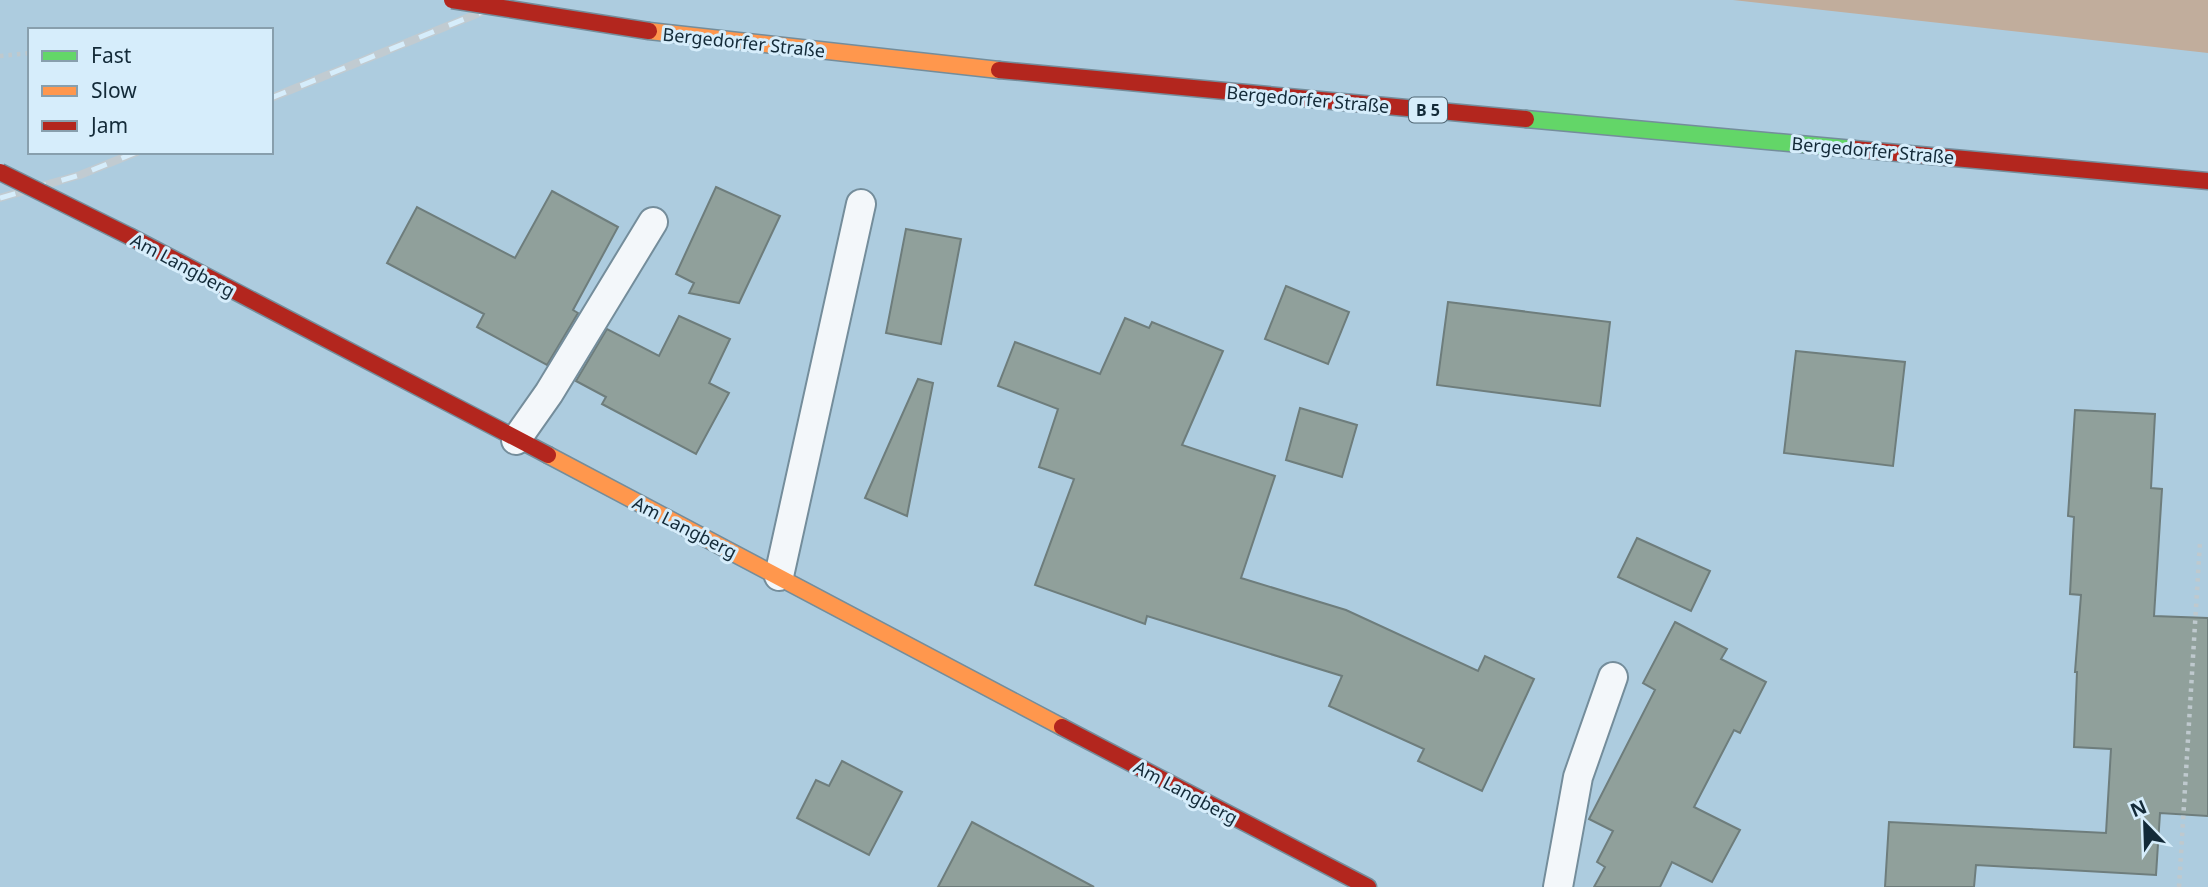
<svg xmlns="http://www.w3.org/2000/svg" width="2208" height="887" viewBox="0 0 2208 887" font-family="'Noto Sans',sans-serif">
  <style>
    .green { fill: #c1ad9c }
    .building { fill: #90a09b; stroke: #6e7d7c; stroke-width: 2 }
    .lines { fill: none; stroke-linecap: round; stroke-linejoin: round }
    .lane-casing { stroke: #748d9b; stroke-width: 32 }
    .fast-casing { stroke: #748d9b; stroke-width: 19 }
    .slow-casing { stroke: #748d9b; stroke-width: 19 }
    .jam-casing { stroke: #748d9b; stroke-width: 19 }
    .path { stroke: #bfc9ce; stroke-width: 4.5; stroke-dasharray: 3.5 5; stroke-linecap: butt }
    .lane { stroke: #f3f7fa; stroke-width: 28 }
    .fast { stroke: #63d668; stroke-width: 16 }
    .slow { stroke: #ff974d; stroke-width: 16 }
    .jam { stroke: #b3261e; stroke-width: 16 }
    .rail-casing { stroke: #c1cbd1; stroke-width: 8 }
    .rail { stroke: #d6edfb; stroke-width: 5; stroke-dasharray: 16; stroke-linecap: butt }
    .jam-bridge-casing { stroke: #748d9b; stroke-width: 19; stroke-linecap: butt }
    .jam-bridge { stroke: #b3261e; stroke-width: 16 }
    .labels { text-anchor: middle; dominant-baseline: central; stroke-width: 6; stroke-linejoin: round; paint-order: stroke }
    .shield { fill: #d6edfb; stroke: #4e6472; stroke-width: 2 }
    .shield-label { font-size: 16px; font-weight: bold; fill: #132a38 }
    .street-label { font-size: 18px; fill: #132a38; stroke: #d6edfb }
  </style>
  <rect width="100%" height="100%" fill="#adccdf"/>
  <path class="green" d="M1733,0H2208V53Z"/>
  <g class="building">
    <path d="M716,187L780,216L739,303L689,293L694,283L676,274Z"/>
    <path d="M552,191L618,227L573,310L578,313L547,365L477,327L484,314L387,263L417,207L515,258Z"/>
    <path d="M906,229L961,239L941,344L886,333Z"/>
    <path d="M1286,286L1349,312L1328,364L1265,339Z"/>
    <path d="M1448,302L1610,322L1600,406L1437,385Z"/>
    <path d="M679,316L730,339L709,383L729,393L696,454L602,404L606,397L576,381L607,329L659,356Z"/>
    <path d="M1125,318L1149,328L1152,322L1223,351L1182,445L1275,476L1241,578L1346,610L1478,671L1485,656L1534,679L1482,791L1418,761L1424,749L1329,706L1342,676L1147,616L1145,624L1035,585L1074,479L1039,467L1058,409L998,386L1015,342L1100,374Z"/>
    <path d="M1796,351L1905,362L1893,466L1784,453Z"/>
    <path d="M918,379L933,383L907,516L865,498Z"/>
    <path d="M1300,408L1357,425L1342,477L1286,460Z"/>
    <path d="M2075,410L2155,414L2151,488L2162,489L2154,616L2208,618V816L2160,813L2156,875L1976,865L1974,887H1885L1889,822L2106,833L2111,749L2074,747L2077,672H2075L2081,595L2070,594L2074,517L2068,516Z"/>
    <path d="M1637,538L1710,571L1691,611L1618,577Z"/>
    <path d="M1675,622L1727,649L1721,659L1766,682L1740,733L1734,730L1694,807L1740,830L1712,882L1672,862L1660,887H1594L1605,867L1597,862L1613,831L1589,819L1655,690L1643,683Z"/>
    <path d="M842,761L902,792L869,855L797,818L816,780L829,786Z"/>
    <path d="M972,822L1094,887H938Z"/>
  </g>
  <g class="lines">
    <defs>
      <g id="lane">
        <path d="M516,440L549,393L653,222"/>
        <path d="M779,576L861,204"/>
        <path d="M1558,887L1578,777L1613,677"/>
      </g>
      <path id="fast" d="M1526,119L1854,149"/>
      <g id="slow">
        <path d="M649,31L999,70"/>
        <path d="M548,455L1062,727"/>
      </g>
      <g id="jam">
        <path d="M999,70L1526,119"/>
        <path d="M1854,149L2208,181"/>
        <path d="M131,237L548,455"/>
        <path d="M1062,727L1368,887"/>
      </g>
    </defs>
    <use href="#lane" class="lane-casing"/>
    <use href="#fast" class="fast-casing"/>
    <use href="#slow" class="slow-casing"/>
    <use href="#jam" class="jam-casing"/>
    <g class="path">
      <path d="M0,56L30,53"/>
      <path d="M2179,887L2200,542"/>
    </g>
    <use href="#lane" class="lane"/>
    <use href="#fast" class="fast"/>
    <use href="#slow" class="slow"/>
    <use href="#jam" class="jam"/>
    <defs>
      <g id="rail">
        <path d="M271,98L511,0"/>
        <path d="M0,198L80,175L137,152"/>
      </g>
    </defs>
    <use href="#rail" class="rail-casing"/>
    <use href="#rail" class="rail"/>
    <defs>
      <g id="jam-bridge">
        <path d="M452,0L649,31"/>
        <path d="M0,172L131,237"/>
      </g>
    </defs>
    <use href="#jam-bridge" class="jam-bridge-casing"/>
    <use href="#jam-bridge" class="jam-bridge"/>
  </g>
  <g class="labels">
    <rect class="shield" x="1409" y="97.5" width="38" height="25" rx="5"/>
    <g class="shield-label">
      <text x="1428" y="110">B 5</text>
    </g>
    <g class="street-label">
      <text transform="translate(744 42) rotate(6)">Bergedorfer Straße</text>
      <text transform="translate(1308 99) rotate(5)">Bergedorfer Straße</text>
      <text transform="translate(1873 150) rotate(5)">Bergedorfer Straße</text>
      <text transform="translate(183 265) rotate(28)">Am Langberg</text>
      <text transform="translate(685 527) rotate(27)">Am Langberg</text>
      <text transform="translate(1186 792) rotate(28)">Am Langberg</text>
    </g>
  </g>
  <rect x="28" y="28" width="245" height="126" fill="#d6edfb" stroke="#889fad" stroke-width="2"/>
  <rect x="42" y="51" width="35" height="10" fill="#63d668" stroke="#889fad" stroke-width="2"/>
  <text x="91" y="63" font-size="21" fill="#132a38">Fast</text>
  <rect x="42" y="86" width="35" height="10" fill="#ff974d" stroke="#889fad" stroke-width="2"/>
  <text x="91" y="98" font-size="21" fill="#132a38">Slow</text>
  <rect x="42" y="121" width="35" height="10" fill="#b3261e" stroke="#889fad" stroke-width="2"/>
  <text x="91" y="133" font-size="21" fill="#132a38">Jam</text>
  <g transform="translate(2145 824) rotate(337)" stroke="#d6edfb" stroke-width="5" paint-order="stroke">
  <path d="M0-5L12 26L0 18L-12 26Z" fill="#132a38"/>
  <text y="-10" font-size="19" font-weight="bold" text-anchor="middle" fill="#132a38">N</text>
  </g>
</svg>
